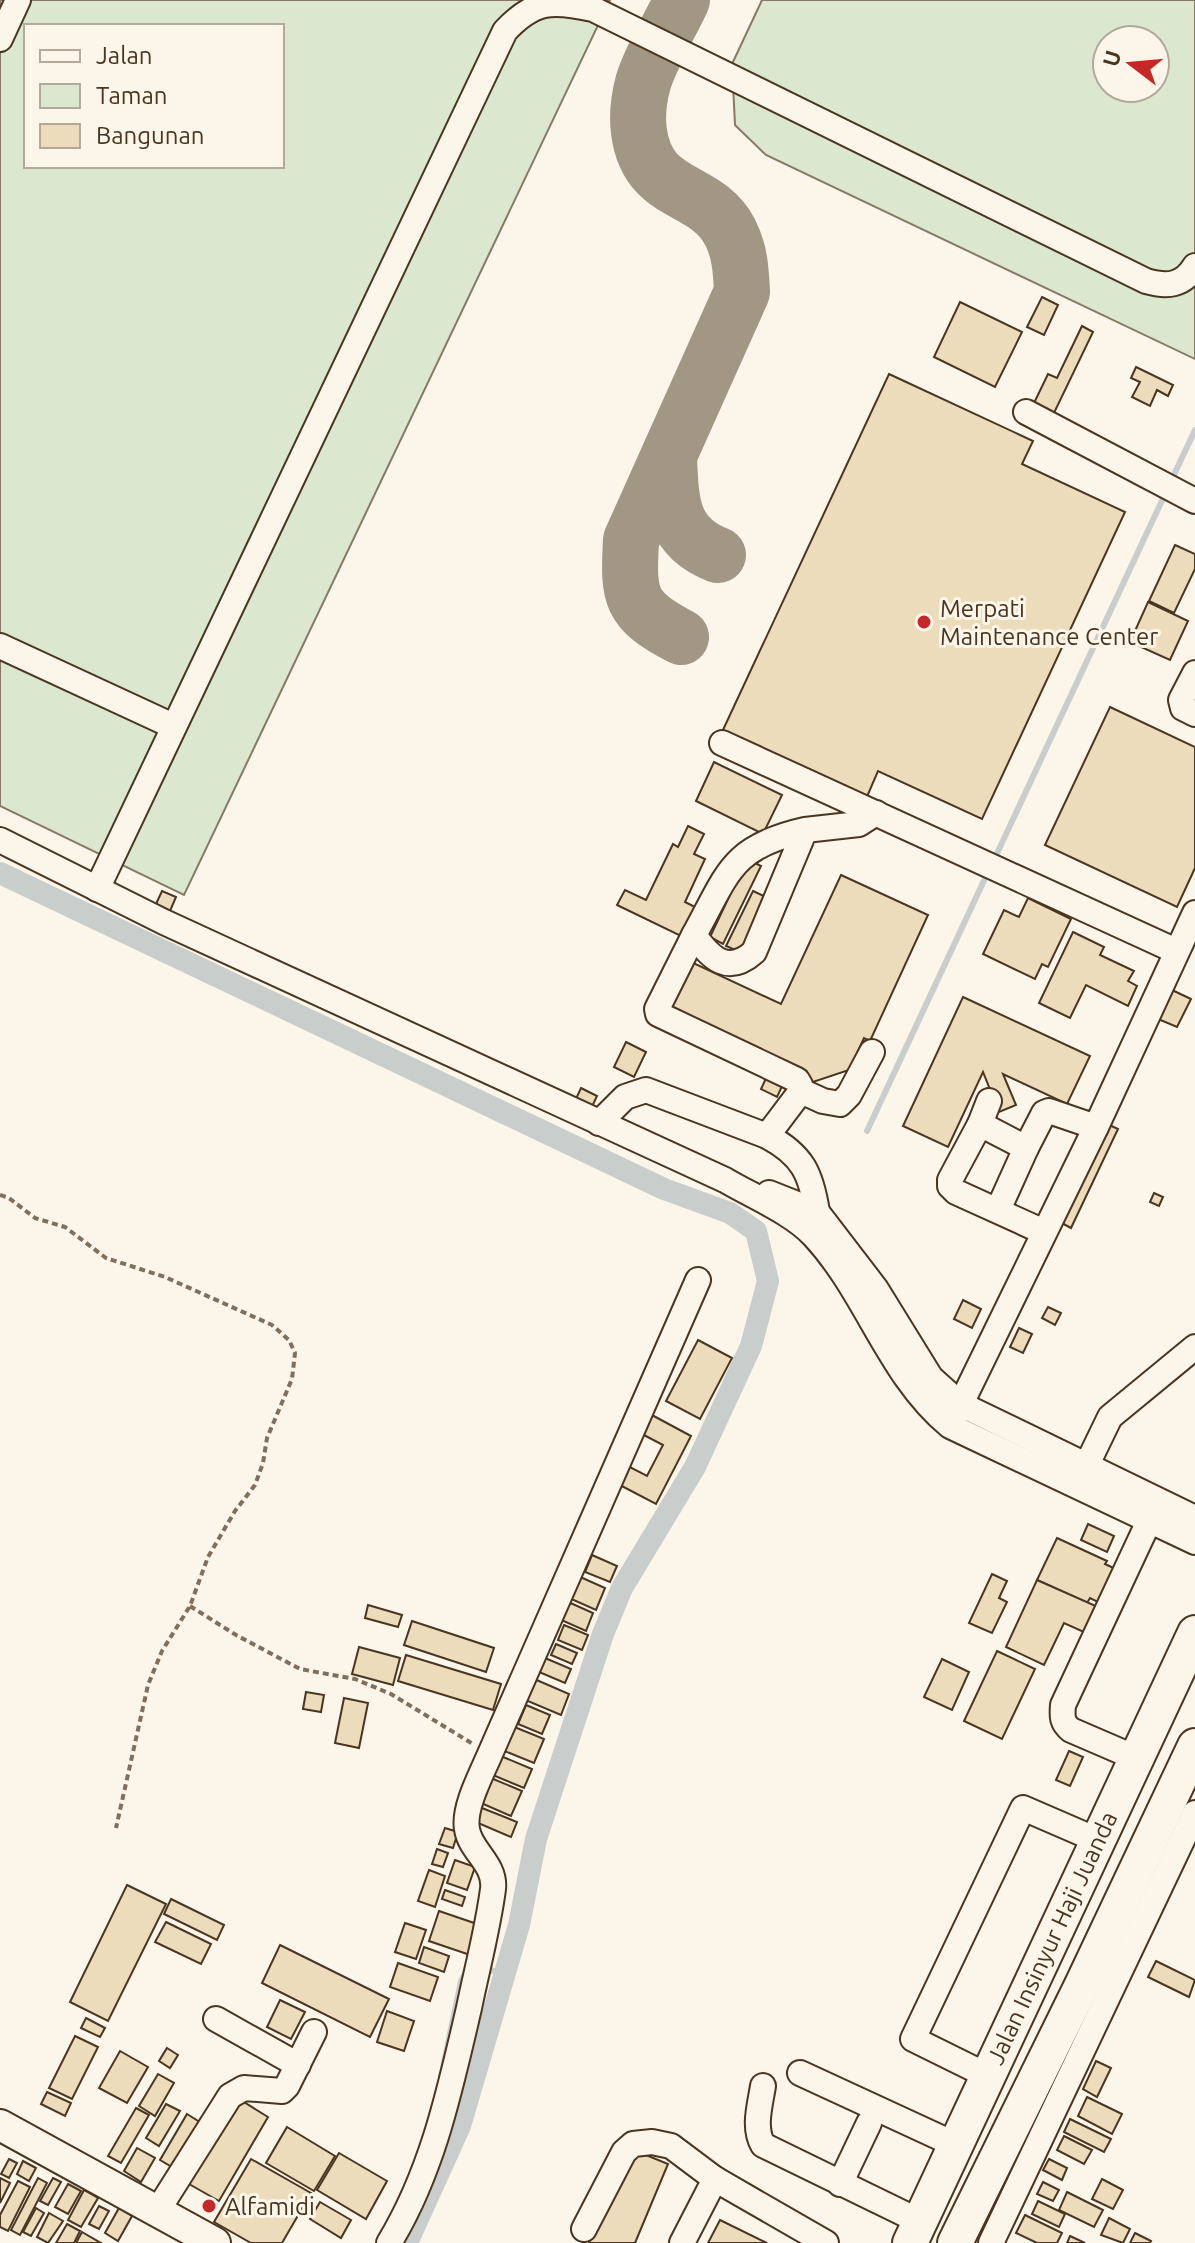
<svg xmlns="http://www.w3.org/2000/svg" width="1195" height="2243" viewBox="0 0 1195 2243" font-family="Ubuntu,sans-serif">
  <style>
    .green { fill: #dce7d0; stroke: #887966; stroke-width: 2; fill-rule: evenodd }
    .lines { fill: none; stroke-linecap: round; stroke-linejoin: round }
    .stream { stroke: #c9cecd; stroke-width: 6 }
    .canal { stroke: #c9cecd; stroke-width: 22 }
    .taxiway { stroke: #a29684; stroke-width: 56 }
    .building { fill: #ecdcbc; stroke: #4a3520; stroke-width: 2 }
    .minor-casing { stroke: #4a3520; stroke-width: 28 }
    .major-casing { stroke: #4a3520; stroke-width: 34 }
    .highway-casing { stroke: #4a3520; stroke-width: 38 }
    .path { stroke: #7f6f5c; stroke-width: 4; stroke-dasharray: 6 4; stroke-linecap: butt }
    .minor { stroke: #fbf6e9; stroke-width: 24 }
    .major { stroke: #fbf6e9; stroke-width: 30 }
    .highway { stroke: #fbf6e9; stroke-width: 34 }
    .poi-dot { fill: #c62828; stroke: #fbf6e9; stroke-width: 3 }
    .labels { text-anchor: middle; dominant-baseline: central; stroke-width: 6; stroke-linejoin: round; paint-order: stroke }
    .poi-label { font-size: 24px; fill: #4a3520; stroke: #fbf6e9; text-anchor: start }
    .street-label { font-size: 24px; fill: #4a3520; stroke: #fbf6e9 }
  </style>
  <rect width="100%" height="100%" fill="#fbf6e9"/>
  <g class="green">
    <path d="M0,0H610L184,895L0,806ZM26,26H282V166H26Z"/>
    <path d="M762,0H1195V359L766,155L735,125L732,64ZM1107,40H1155V88H1107Z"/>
  </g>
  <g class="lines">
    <g class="stream">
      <path d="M1171,481L1195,430"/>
      <path d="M993,862L1166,492"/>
      <path d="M867,1131L988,872"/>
      <path d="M483,1969L505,1973"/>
      <path d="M441,2077L461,1981L466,1972"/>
    </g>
    <path class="canal" d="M0,873L664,1189L730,1213L756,1231L768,1281L751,1346L695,1467L622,1588L603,1634L536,1839L519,1925L460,2126L407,2243"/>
    <g class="taxiway">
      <path d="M669,458C671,502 671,537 718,555"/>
      <path d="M681,637C629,610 628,597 631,540L742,292C741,271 740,251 730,232C706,185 648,199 639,132C637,117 639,98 643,83C651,56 670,26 682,0"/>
    </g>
  </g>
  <g class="building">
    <path d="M1042,297L1058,305L1044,335L1027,327Z"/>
    <path d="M960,302L1022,332L995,387L934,357Z"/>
    <path d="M1082,326L1093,332L1054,413L1034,403L1048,374L1057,378Z"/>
    <path d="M1136,367L1173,385L1168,396L1157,390L1150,406L1132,397L1140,382L1131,378Z"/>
    <path d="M889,374L1033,441L1022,464L1125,512L982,819L878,771L866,799L722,732Z"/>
    <path d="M1175,545L1195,554V569L1174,613L1149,601Z"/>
    <path d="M1148,602L1188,621L1170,660L1130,642Z"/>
    <path d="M1110,707L1195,747V868L1177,907L1045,845Z"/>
    <path d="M714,762L782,795L763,834L696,801Z"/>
    <path d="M688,826L704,834L694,854L705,859L685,902L697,908L683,937L617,905L625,890L646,900L673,844L678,847Z"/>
    <path d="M747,859L761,866L723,944L710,937Z"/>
    <path d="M841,875L928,915L870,1041L864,1038L849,1070L810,1083L662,1014L687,960L781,1004Z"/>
    <path d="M162,891L176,897L170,911L156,904Z"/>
    <path d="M753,891L766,897L740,952L726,946Z"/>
    <path d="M1028,898L1071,919L1048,967L1042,964L1035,979L983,954L1004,910L1019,917Z"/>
    <path d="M1073,932L1104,947L1100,955L1134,971L1128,981L1137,986L1128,1006L1086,985L1070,1018L1039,1003Z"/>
    <path d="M1172,990L1191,999L1177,1027L1158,1019Z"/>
    <path d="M963,997L1090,1056L1067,1104L1003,1074L1016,1105L999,1112L983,1072L948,1147L903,1126Z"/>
    <path d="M626,1042L646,1052L634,1077L614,1067Z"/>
    <path d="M768,1074L784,1082L777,1097L761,1089Z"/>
    <path d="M581,1088L597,1096L590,1111L574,1103Z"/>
    <path d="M1103,1122L1118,1129L1071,1228L1056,1220Z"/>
    <path d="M1154,1193L1163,1197L1159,1206L1150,1202Z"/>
    <path d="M963,1300L981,1309L972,1328L954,1319Z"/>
    <path d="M1048,1307L1061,1313L1055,1325L1042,1318Z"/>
    <path d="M1019,1328L1032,1334L1023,1353L1010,1347Z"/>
    <path d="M698,1340L732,1358L700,1419L666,1401Z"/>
    <path d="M650,1414L691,1436L656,1504L616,1483L626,1465L647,1476L663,1445L640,1433Z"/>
    <path d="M1088,1524L1114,1536L1107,1552L1081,1540Z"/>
    <path d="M1057,1538L1107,1561L1105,1564L1118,1570L1102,1604L1090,1598L1087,1603L1037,1580Z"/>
    <path d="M592,1555L617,1566L610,1582L585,1572Z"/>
    <path d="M992,1574L1007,1581L999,1598L1007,1602L992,1633L969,1623Z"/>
    <path d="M578,1576L605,1588L596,1610L569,1598Z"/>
    <path d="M1037,1580L1098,1607L1086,1633L1064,1623L1044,1665L1006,1647Z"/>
    <path d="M566,1601L593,1613L586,1631L559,1619Z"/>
    <path d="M368,1605L402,1615L398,1627L365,1618Z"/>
    <path d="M412,1621L494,1648L486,1672L404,1645Z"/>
    <path d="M564,1625L588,1635L582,1650L558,1640Z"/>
    <path d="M556,1644L577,1653L572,1664L551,1655Z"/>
    <path d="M359,1647L400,1658L393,1685L352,1674Z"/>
    <path d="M997,1651L1035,1669L1002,1739L964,1721Z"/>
    <path d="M406,1655L501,1684L493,1710L398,1681Z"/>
    <path d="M545,1658L571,1669L565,1683L539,1672Z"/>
    <path d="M942,1659L969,1672L952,1710L924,1697Z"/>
    <path d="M532,1678L569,1694L561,1715L523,1699Z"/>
    <path d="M306,1692L324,1695L321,1712L303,1709Z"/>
    <path d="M344,1698L368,1703L359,1748L335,1743Z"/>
    <path d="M526,1705L550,1715L542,1734L518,1724Z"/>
    <path d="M512,1726L544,1739L534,1763L502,1750Z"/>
    <path d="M1069,1751L1083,1757L1070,1786L1056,1780Z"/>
    <path d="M496,1754L532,1769L524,1788L488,1773Z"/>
    <path d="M491,1778L522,1791L511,1816L481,1803Z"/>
    <path d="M477,1806L517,1822L511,1837L471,1820Z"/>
    <path d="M445,1828L458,1832L453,1848L439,1844Z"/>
    <path d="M437,1849L448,1853L443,1867L432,1864Z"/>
    <path d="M455,1860L475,1867L467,1890L447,1883Z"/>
    <path d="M429,1870L445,1876L435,1907L418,1901Z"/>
    <path d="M127,1885L166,1904L108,2021L70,2002Z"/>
    <path d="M445,1890L465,1897L462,1906L442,1899Z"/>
    <path d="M171,1899L224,1925L217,1940L164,1914Z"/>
    <path d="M439,1911L480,1925L470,1955L429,1941Z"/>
    <path d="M166,1922L211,1944L201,1964L155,1942Z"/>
    <path d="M405,1923L426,1930L416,1959L395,1952Z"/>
    <path d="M280,1945L389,1999L370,2037L262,1983Z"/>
    <path d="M424,1947L449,1956L444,1972L419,1963Z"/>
    <path d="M1156,1961L1195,1980L1189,1997L1148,1977Z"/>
    <path d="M398,1963L438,1977L430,2001L390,1987Z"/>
    <path d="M280,2000L305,2012L291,2039L267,2027Z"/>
    <path d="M387,2011L414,2021L404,2051L377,2042Z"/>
    <path d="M86,2018L105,2028L100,2037L81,2028Z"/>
    <path d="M75,2036L98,2047L72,2099L49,2088Z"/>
    <path d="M167,2048L178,2055L170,2068L159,2061Z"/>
    <path d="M120,2051L148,2067L127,2103L99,2088Z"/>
    <path d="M1096,2061L1111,2068L1097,2097L1083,2089Z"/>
    <path d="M158,2074L174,2083L155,2116L139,2106Z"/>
    <path d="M47,2092L71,2103L65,2116L41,2104Z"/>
    <path d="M1087,2097L1122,2114L1112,2134L1078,2116Z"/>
    <path d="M239,2099L268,2117L219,2201L189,2184Z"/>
    <path d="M166,2104L180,2111L159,2146L146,2138Z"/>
    <path d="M136,2108L149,2115L121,2163L108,2156Z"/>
    <path d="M187,2114L203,2124L177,2170L160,2160Z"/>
    <path d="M1070,2119L1111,2139L1104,2152L1064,2132Z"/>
    <path d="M287,2127L335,2156L314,2191L266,2163Z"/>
    <path d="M1064,2136L1092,2150L1084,2164L1057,2150Z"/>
    <path d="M137,2148L155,2158L141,2182L124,2171Z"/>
    <path d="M629,2148L668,2164L635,2243H589Z"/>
    <path d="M339,2153L387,2181L366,2219L317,2190Z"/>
    <path d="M9,2159L17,2163L9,2178L1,2174Z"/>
    <path d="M251,2159L311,2193L282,2243H251L214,2222Z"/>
    <path d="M1049,2159L1067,2168L1062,2180L1043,2170Z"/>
    <path d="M23,2161L36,2168L29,2181L17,2174Z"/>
    <path d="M0,2178L10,2183L0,2203Z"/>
    <path d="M38,2178L47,2183L20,2235L11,2230Z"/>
    <path d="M53,2178L61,2182L48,2205L40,2201Z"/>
    <path d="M1102,2179L1123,2190L1113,2209L1092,2199Z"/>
    <path d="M18,2181L30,2187L8,2231L0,2227V2215Z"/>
    <path d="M1043,2182L1059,2190L1053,2201L1037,2194Z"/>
    <path d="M68,2184L81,2191L68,2214L55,2207Z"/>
    <path d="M84,2190L98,2198L81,2227L68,2220Z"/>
    <path d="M1067,2192L1103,2210L1094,2227L1059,2210Z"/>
    <path d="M1038,2201L1065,2214L1059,2227L1032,2214Z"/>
    <path d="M320,2202L351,2220L341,2238L310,2219Z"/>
    <path d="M99,2206L109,2211L99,2229L89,2224Z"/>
    <path d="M36,2208L44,2213L31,2236L23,2232Z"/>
    <path d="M119,2208L132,2216L118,2241L105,2233Z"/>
    <path d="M49,2213L63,2221L48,2243L37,2237Z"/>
    <path d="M1025,2215L1062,2233L1057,2243H1037L1016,2233Z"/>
    <path d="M1109,2218L1130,2229L1123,2243L1101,2235Z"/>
    <path d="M720,2220L767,2243H708Z"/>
    <path d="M67,2224L80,2231L74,2243H56Z"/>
    <path d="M82,2232L101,2243H76Z"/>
    <path d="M1135,2233L1151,2241L1150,2243H1130Z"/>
    <path d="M1070,2236L1085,2243H1067Z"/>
  </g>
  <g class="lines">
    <defs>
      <g id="minor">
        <path d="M0,39L18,0"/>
        <path d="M1026,412L1195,501"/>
        <path d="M0,646L173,726"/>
        <path d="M1195,673L1181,700L1183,708L1195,714"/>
        <path d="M722,743L1176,951"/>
        <path d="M805,830C730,847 728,874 694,935C711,959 728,975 754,952L805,830L859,824L876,813"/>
        <path d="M0,840L164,922L725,1180C752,1196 793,1213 814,1236C867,1293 889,1376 950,1426L1195,1542"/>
        <path d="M97,889L505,31C534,0 552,0 593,9L1146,281C1167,287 1183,286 1195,266"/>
        <path d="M694,935L657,1009L658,1014L797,1080L800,1085L801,1091L767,1136"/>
        <path d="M801,1091L823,1101L840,1104L849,1095L872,1052"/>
        <path d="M989,1101L980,1124L950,1180V1186L956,1192L1044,1232"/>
        <path d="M599,1123L625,1097L646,1090L767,1136C803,1155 811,1174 817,1212"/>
        <path d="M980,1124L1026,1148L998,1210"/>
        <path d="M1026,1148L1044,1113L1049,1111L1096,1127"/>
        <path d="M769,1193L817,1212L876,1289L931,1378L960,1404L1195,1518"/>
        <path d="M955,1416L1096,1127L1195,913"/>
        <path d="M1079,1481L1110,1417L1195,1347"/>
        <path d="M1136,1758L1071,1730C1062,1723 1062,1717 1063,1705L1150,1519"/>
        <path d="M216,2019L298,2065"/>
        <path d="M800,2073L956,2145"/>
        <path d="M988,2076L913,2039L1023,1808L1097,1840"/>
        <path d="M763,2086C760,2105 753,2128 763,2145L921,2222"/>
        <path d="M840,2184L869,2123"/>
        <path d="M158,2210L230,2096L244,2088L282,2091L287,2086L314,2032"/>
        <path d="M584,2229L624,2152L633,2144L652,2142L671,2146L715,2179L826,2243"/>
        <path d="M389,2243C433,2171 450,2089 469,2008C477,1969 488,1928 493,1889C496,1864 470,1851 467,1829C463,1808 482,1773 490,1754L698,1280"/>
        <path d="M682,2243L715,2179"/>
        <path d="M991,2243L1195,1813"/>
      </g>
      <path id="major" d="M0,2125L215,2243"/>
      <g id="highway">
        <path d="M910,2243L1195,1633"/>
        <path d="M955,2243L1082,1985L1195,1746"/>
      </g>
    </defs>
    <use href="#minor" class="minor-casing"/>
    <use href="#major" class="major-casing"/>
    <use href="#highway" class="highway-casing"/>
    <g class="path">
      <path d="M0,1195L9,1198L35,1218L65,1227L106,1258L165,1277L272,1325L289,1340L295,1353L292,1379L267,1438L263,1463L255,1485L235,1511L208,1557L190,1606L162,1651L148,1685L116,1828"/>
      <path d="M190,1606L236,1635L300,1669L355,1679L391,1694L473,1744"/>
    </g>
    <use href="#minor" class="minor"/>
    <use href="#major" class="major"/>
    <use href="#highway" class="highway"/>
  </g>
  <g class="poi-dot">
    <circle cx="924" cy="622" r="8"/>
    <circle cx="209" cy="2206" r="8"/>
  </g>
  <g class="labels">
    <g class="poi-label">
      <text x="940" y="608">Merpati<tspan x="940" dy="28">Maintenance Center</tspan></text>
      <text x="225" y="2206">Alfamidi</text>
    </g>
    <g class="street-label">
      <text transform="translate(1052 1938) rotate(-65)">Jalan Insinyur Haji Juanda</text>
    </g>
  </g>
  <rect x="24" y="24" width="260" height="144" fill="#fbf6e9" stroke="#b4a999" stroke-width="2"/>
  <rect x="40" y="50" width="40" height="12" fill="#fbf6e9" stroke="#b4a999" stroke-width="2"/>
  <text x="96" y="64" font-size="24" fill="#4a3520">Jalan</text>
  <rect x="40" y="84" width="40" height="24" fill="#dce7d0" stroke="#b4a999" stroke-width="2"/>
  <text x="96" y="104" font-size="24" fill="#4a3520">Taman</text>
  <rect x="40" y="124" width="40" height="24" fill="#ecdcbc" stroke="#b4a999" stroke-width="2"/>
  <text x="96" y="144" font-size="24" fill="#4a3520">Bangunan</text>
  <g transform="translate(1131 64) rotate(286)"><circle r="38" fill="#fbf6e9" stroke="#b4a999" stroke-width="2"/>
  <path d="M0-6L14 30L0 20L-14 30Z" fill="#c62828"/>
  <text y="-12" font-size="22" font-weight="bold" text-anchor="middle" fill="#4a3520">U</text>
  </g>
</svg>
